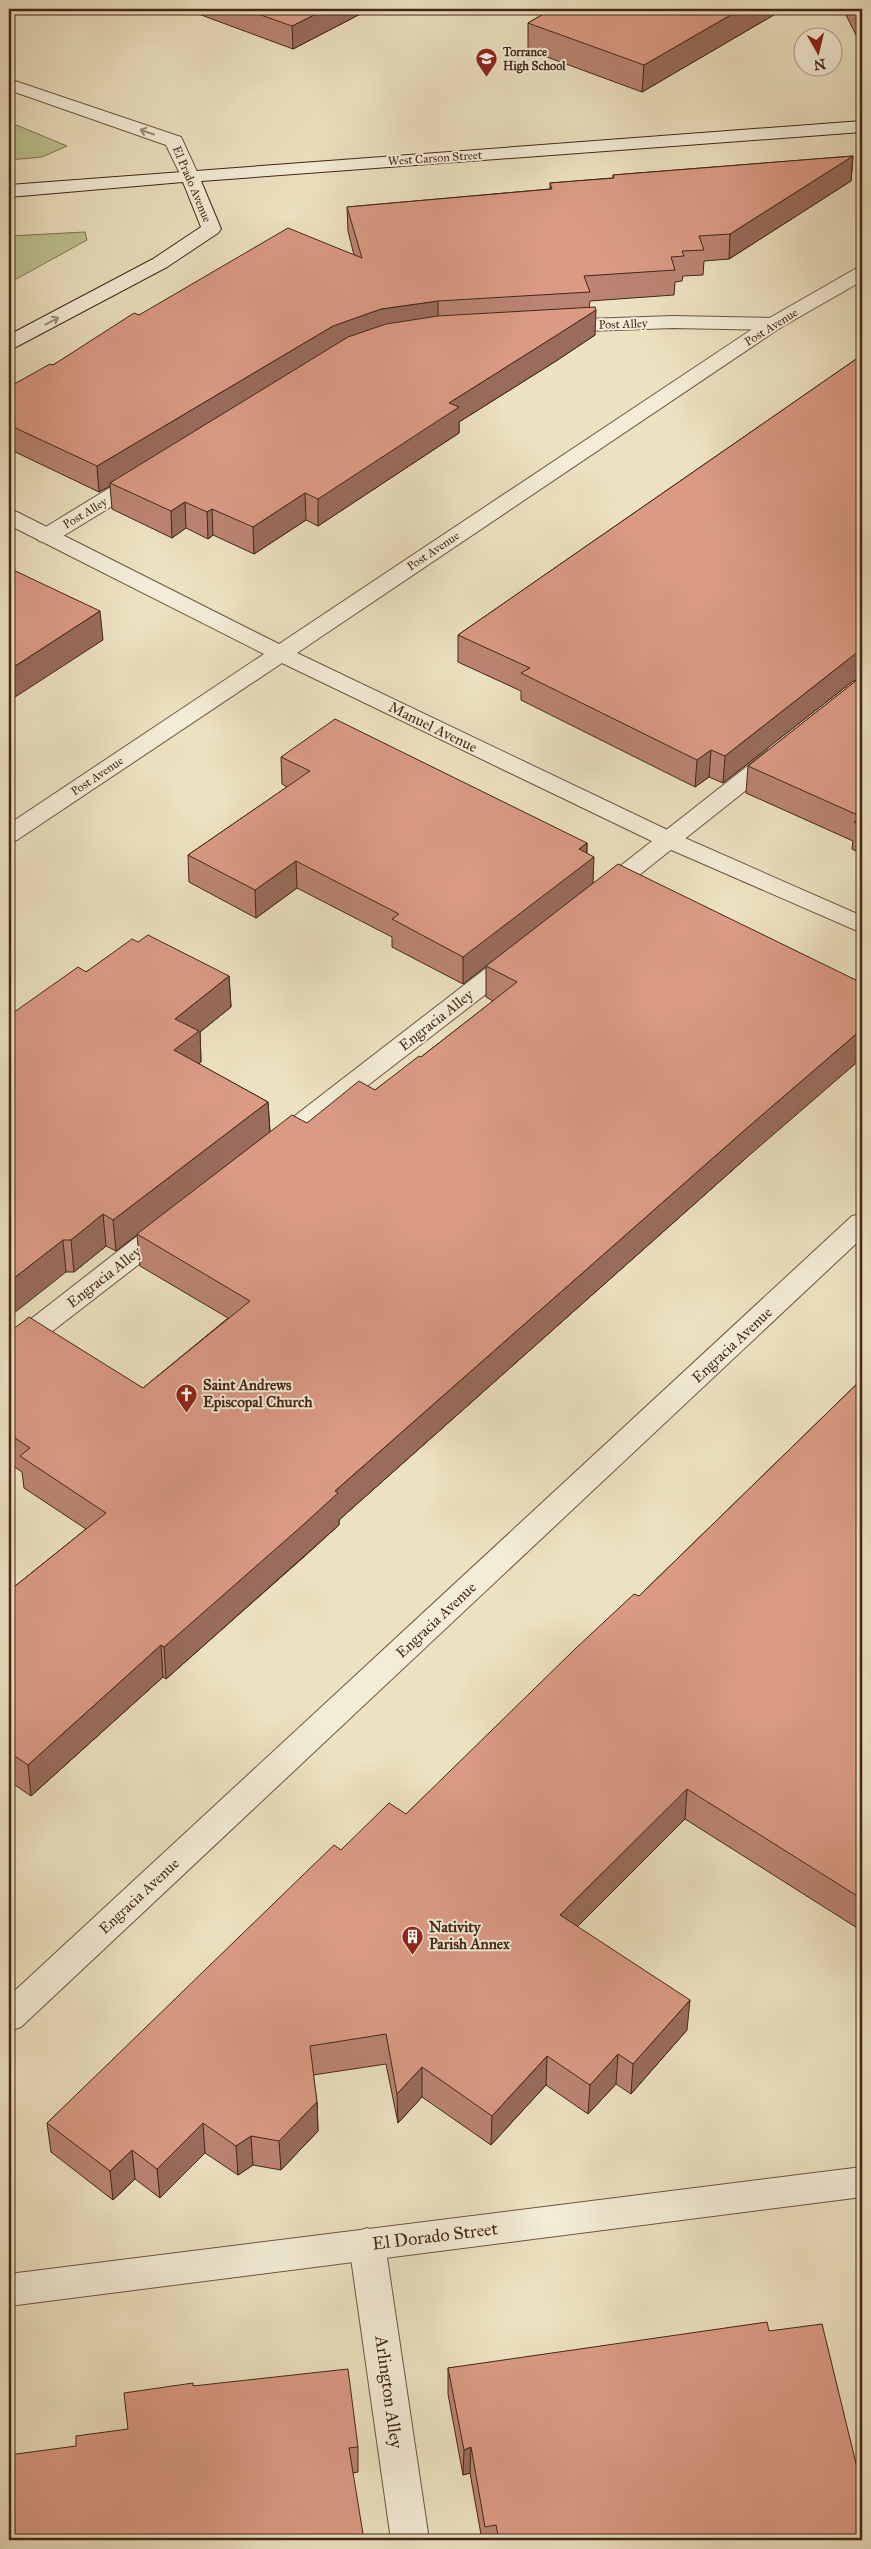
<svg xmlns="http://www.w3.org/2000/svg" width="871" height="2549" viewBox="0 0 871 2549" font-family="'IM FELL Great Primer',serif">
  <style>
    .green { fill: #bcc290; stroke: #807453 }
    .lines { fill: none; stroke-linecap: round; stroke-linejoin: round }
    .lane-casing { stroke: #6e5540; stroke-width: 2 }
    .street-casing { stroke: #6e5540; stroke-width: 2 }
    .secondary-casing { stroke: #442616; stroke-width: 2 }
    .lane { fill: #f3ecd6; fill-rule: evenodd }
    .street { fill: #f3ecd6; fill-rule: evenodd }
    .secondary { fill: #f3ecd6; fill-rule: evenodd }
    .wall { fill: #bb8472; stroke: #442616 }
    .shaded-wall { fill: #996c5c; stroke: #442616 }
    .building { fill: #da9a84; stroke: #442616 }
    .oneway { stroke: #9c8976 }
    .labels { text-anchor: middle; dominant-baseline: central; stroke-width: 4; stroke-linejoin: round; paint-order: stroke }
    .far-poi-label { font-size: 12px; font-weight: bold; fill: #442616; stroke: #f3ecd6; text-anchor: start }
    .far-street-label { font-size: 12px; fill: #442616; stroke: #f3ecd6 }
    .street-label { font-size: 15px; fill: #442616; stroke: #f3ecd6 }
    .poi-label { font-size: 15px; font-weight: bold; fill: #442616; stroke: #f3ecd6; text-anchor: start }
    .near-street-label { font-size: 18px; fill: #442616; stroke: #f3ecd6 }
  </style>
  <rect width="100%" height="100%" fill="#ece1c0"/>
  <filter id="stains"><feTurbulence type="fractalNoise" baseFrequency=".004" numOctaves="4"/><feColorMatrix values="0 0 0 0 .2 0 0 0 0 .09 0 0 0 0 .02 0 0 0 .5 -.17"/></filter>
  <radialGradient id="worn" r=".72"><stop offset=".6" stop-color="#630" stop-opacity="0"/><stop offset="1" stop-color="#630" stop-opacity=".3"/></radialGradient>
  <g class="green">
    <path d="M9,122L67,146L42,157L9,160Z"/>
    <path d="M85,232L87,240L9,283V236Z"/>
  </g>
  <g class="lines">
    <defs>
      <g id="lane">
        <path d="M673,316L773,318L780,320L783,324L780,328L773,330L673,328L558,332L551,330L548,326L551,322L558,320Z"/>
        <path d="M142,472L150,473L153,478L150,483L55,541L47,543L39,541L36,536L39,531L134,473Z"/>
        <path d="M776,748L784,750L788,755L784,760L609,899L600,902L591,899L588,894L591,889L768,750Z"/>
        <path d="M516,950L525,952L529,958L525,964L284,1150L275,1153L266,1150L262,1144L266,1138L507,952Z"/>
        <path d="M168,1218L178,1220L182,1227L178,1234L19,1357L9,1360V1336L158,1220Z"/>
        <path d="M367,2228L379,2233L385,2244L429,2540H391L349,2244L355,2233Z"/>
      </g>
      <g id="street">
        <path d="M9,79L181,137L199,176L197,180H183L166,145L9,90Z"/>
        <path d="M862,267V281L780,328L297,653L678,835L862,916V933L660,845L282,663L17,840L9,842V824L264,654L9,525V511L17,512L279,644L766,320L855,269Z"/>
        <path d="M862,1214V1238L21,2027L9,2031V1996L852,1216Z"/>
        <path d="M862,2167V2197L9,2306V2274Z"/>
      </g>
      <path id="secondary" d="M862,121V132L201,181L221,229L218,233L167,267L16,347L9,349V335L153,259L201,227L183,182L9,197V185Z"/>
    </defs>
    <use href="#lane" class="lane-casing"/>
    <use href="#street" class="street-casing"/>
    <use href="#secondary" class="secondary-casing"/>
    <use href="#lane" class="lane"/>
    <use href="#street" class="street"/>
    <use href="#secondary" class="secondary"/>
  </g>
  <g class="wall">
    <path d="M185,9H370L293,49Z"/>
    <path d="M552,9H784L642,92L528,50V23Z"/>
    <path d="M843,9H862V47Z"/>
    <path d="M853,156L851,181L729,259L704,261L703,275L683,276L682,281L675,282L674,295L590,301L589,308L595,335L556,361L459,422V433L318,526L306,520L254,554L213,535L208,539L186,528L172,538L112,509L110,486L99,492L9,449V387L53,365L139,315L354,255L348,231L347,207L550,189V183L613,178V175Z"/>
    <path d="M862,355V854L852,849L853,841L746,793L748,766L857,680L853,681L723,783L709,777L695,787L521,700V691L458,662V635Z"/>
    <path d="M281,757L587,843V853L593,883L745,1159L339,1520V1525L305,1556L166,1679L163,1677L31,1796L9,1781V1591L86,1529L24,1488L22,1472L9,1463V1329L143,1388L228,1318L140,1266L137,1235L116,1251L106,1246L74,1272H66L10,1015L138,942L229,976L231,1007L200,1032L201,1062L199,1064L268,1102L270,1132L307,1123L375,1090L421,1057L493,1001L486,997V966L463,984L392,947V937L297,888L256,918L189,882L188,855L287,787L282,784Z"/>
    <path d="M862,1379V1931L685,1819L577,1927L687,2030L631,2094L616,2084L588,2114L546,2085L491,2145L422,2097L398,2123L386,2064L313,2075L317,2102L318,2131L281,2170L253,2165L238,2175L205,2153L160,2198L135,2179L113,2200L51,2152L47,2123L341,1850L406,1814L639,1596Z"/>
    <path d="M769,2331L862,2540H482L470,2473L463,2475L448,2394V2368Z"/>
    <path d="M193,2386L358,2447V2472L353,2473L76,2446L128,2429Z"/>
  </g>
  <g class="shaded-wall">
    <path d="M326,9H370L293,49L292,26Z"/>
    <path d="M741,9H784L642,92L644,65Z"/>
    <path d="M853,156L851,181L729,259L730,234Z"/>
    <path d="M438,301V326L110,483V486L99,492L97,466L333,326L381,309Z"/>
    <path d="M596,310L595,335L556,361L459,422V433L318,526V499L449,403Z"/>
    <path d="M305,493L306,520L254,554L253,527Z"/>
    <path d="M185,502L186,528L172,538L171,511Z"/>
    <path d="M212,509L213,535L208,539L207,512Z"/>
    <path d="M100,611L103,640L9,701V670Z"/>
    <path d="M862,653V679L853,681L723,783L725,756L855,654Z"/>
    <path d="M711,750L709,777L695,787L697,760Z"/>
    <path d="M587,843L586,862L594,857L593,884L463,984V957L579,849Z"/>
    <path d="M296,861L297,888L256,918L255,890Z"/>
    <path d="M229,976L231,1007L200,1032L201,1062L176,1081L174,1050L175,1019Z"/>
    <path d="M862,1029V1058L745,1159L339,1520V1525L166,1679L164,1647L335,1491L747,1128Z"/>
    <path d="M268,1102L270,1133L116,1251L113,1220Z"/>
    <path d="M103,1214L106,1246L74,1272L71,1240Z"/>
    <path d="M63,1240L66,1272L9,1317V1282Z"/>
    <path d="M161,1645L163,1677L31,1796L28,1765Z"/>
    <path d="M687,1789L685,1819L559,1945L560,1915Z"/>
    <path d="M690,2000L687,2030L631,2094L633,2064Z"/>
    <path d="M618,2054L616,2084L588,2114L590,2085Z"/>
    <path d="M547,2056L546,2085L491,2145L492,2116Z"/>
    <path d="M422,2067V2097L398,2123L397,2094Z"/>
    <path d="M317,2102L318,2131L281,2170L279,2141Z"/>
    <path d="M203,2123L205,2153L160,2198L157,2169Z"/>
    <path d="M251,2136L253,2165L238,2175L236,2146Z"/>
    <path d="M132,2150L135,2179L113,2200L110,2171Z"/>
    <path d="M471,2447L470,2473L463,2475L464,2450Z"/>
  </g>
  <g class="building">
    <path d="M244,9H326L292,26Z"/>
    <path d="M552,9H741L644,65L528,23Z"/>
    <path d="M859,9H862V16Z"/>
    <path d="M853,156L730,234L699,236L704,250L682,251L684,256L671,257L675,270L584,276L590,292L438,301L381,309L333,326L97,466L9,425V387L50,364L53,365L134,313L139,315L288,228L362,258L347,207L552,189L550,183L614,178L613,175Z"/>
    <path d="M595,307L596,310L557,335L449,403L459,407L318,499L305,493L253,527L212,509L207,512L185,502L171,511L110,483L348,337L386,324L438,316Z"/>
    <path d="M862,355V653L855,654L725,756L711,750L697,760L521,673L530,668L458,635Z"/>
    <path d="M9,568L100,611L9,670Z"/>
    <path d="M862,676V826L854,822L862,817L748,766Z"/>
    <path d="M335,719L587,843L579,849L594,857L463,957L392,919L399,914L296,861L255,890L188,855L310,771L281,757Z"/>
    <path d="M618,864L862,983V1029L747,1128L335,1491L338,1493L303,1525L164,1647L161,1645L28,1765L9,1752V1591L106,1513L20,1456L30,1448L9,1434V1329L16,1327L29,1317L143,1388L250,1301L137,1234L292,1115L307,1123L359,1081L375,1090L419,1056L421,1057L517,982L486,966Z"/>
    <path d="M148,935L229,976L175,1019L199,1031L174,1050L268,1102L113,1220L103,1214L71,1240H63L9,1282V1014L10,1015L78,967L86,972L132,939L138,942Z"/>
    <path d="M862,1379V1899L687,1789L560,1915L690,2000L633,2064L618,2054L590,2085L547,2056L492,2116L422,2067L397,2094L386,2034L310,2046L317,2102L279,2141L251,2136L236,2146L203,2123L157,2169L132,2150L110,2171L47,2123L334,1845L341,1850L389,1803L406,1814L575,1649L634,1594L639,1596Z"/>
    <path d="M767,2322L769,2331L822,2324L862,2488V2540H499L496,2525L485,2527L471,2447L464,2450L448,2368Z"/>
    <path d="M348,2369L358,2447L349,2448L364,2540H9V2455L76,2446V2436L128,2429L124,2393L193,2383V2386Z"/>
  </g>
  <defs><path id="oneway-shaft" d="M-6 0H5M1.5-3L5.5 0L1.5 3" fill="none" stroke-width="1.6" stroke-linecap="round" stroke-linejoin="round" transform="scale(1.25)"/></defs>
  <g class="oneway">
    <use href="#oneway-shaft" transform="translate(147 132) rotate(-161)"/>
    <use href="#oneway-shaft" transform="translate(52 321) rotate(-28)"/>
  </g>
  <defs>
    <symbol id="school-pin" viewBox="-11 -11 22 30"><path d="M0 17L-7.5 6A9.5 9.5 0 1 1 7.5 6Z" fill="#8f2418" stroke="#f3ecd6"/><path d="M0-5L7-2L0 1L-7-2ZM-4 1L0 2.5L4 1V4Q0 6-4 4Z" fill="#fff"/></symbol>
    <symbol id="church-pin" viewBox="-11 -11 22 30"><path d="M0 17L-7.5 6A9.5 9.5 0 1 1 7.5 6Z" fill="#8f2418" stroke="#f3ecd6"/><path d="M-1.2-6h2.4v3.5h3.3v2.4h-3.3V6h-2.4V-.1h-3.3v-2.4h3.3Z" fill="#fff"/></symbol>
    <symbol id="building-pin" viewBox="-11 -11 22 30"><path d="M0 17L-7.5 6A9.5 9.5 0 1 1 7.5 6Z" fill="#8f2418" stroke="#f3ecd6"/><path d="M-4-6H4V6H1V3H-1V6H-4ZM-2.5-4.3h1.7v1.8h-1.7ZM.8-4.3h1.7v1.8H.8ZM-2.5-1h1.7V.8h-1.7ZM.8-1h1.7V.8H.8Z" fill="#fff"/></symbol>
  </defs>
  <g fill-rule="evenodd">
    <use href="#school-pin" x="474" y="46" width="25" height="34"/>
    <use href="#church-pin" x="174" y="1382" width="25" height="34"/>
    <use href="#building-pin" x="400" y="1924" width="25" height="34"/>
  </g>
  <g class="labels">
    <g class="far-poi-label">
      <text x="503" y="52">Torrance<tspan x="503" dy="14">High School</tspan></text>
    </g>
    <g class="far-street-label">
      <text transform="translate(435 158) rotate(-4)">West Carson Street</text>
      <text transform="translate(192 184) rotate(67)">El Prado Avenue</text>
      <text transform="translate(623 324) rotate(-2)">Post Alley</text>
      <text transform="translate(771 327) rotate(-32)">Post Avenue</text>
      <text transform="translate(85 513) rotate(-31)">Post Alley</text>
      <text transform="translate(433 551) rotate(-34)">Post Avenue</text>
      <text transform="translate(97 776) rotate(-34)">Post Avenue</text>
    </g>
    <g class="street-label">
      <text transform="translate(433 727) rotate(26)">Manuel Avenue</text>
      <text transform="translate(436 1020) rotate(-38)">Engracia Alley</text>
      <text transform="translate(104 1277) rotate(-38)">Engracia Alley</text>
      <text transform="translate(732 1345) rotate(-43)">Engracia Avenue</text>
      <text transform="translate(436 1620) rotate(-43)">Engracia Avenue</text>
      <text transform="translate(139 1896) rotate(-43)">Engracia Avenue</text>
    </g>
    <g class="poi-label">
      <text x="203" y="1385">Saint Andrews<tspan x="203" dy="17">Episcopal Church</tspan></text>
      <text x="429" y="1927">Nativity<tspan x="429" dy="17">Parish Annex</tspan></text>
    </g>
    <g class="near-street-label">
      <text transform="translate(435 2236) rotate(-7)">El Dorado Street</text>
      <text transform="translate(389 2392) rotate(82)">Arlington Alley</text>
    </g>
  </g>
  <rect width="871" height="2549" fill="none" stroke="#ece1c0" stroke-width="30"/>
  <rect x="10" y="10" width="851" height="2529" fill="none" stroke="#442616" stroke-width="2.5"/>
  <rect x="15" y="15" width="841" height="2519" fill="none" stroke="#442616"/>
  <g transform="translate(818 52) rotate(172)"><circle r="24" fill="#f3ecd6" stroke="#ad9d89"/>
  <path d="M0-4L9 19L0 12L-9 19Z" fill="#8f2418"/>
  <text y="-8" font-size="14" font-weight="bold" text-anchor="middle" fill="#442616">N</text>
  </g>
  <rect width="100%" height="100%" filter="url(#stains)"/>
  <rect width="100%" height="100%" fill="url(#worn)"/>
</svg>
